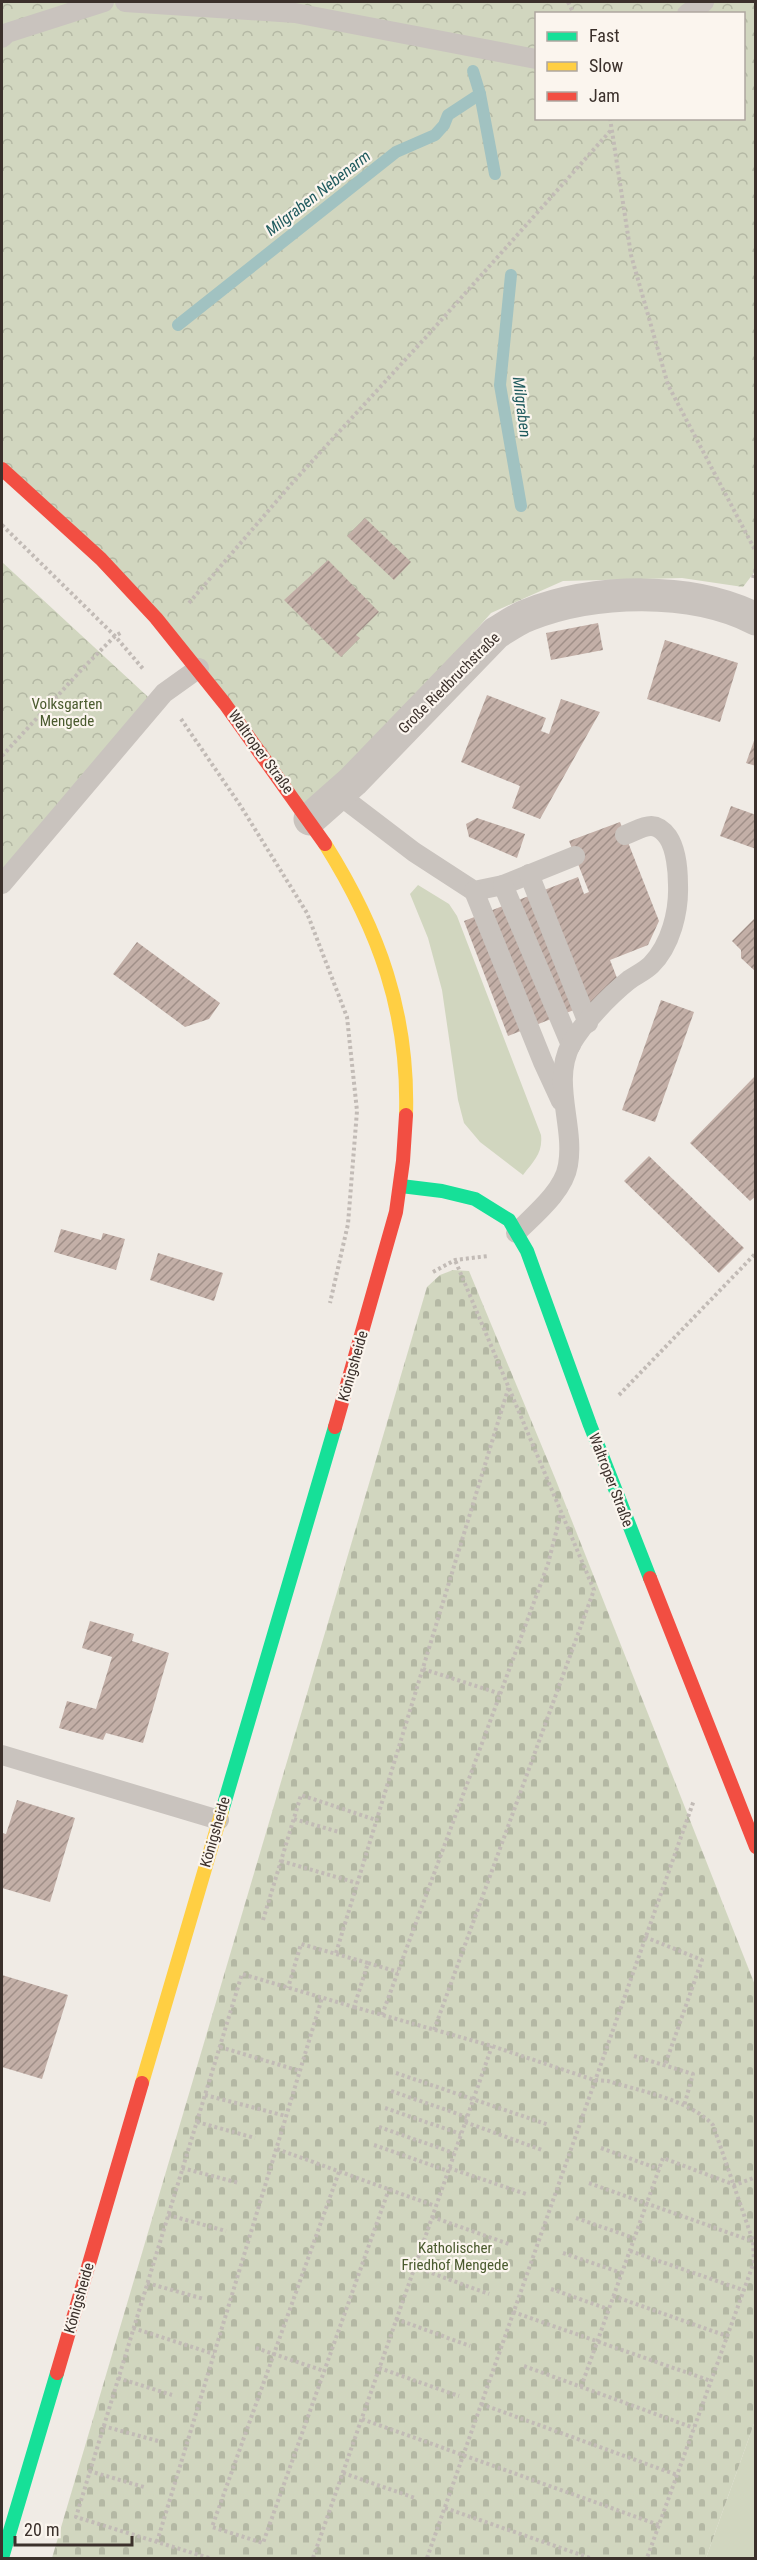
<svg xmlns="http://www.w3.org/2000/svg" width="757" height="2560" viewBox="0 0 757 2560" font-family="'Roboto Condensed',sans-serif">
  <style>
    .grass { fill: #d1d6bf }
    .forest { fill: url(#forest-crowns); fill-rule: evenodd }
    .cemetery { fill: url(#cemetery-stones) }
    .lines { fill: none; stroke-linecap: round; stroke-linejoin: round }
    .stream { stroke: #a1c2c1; stroke-width: 12 }
    .building { fill: url(#building-hatch) }
    .path { stroke: #c2bbb6; stroke-width: 4; stroke-dasharray: 3 3; stroke-linecap: butt }
    .lane { stroke: #c9c3be; stroke-width: 20 }
    .street { stroke: #c9c3be; stroke-width: 33 }
    .fast { stroke: #16e098; stroke-width: 14 }
    .slow { stroke: #ffcf43; stroke-width: 14 }
    .jam { stroke: #f24e42; stroke-width: 14 }
    .labels { text-anchor: middle; dominant-baseline: central; stroke-width: 4.5; stroke-linejoin: round; paint-order: stroke }
    .street-label { font-size: 15px; fill: #3b302b; stroke: #fbf5ee }
    .park-label { font-size: 15px; fill: #4a5a2e; stroke: #fbf5ee }
    .water-label { font-size: 16px; font-style: italic; fill: #1f5a5e; stroke: #fbf5ee }
  </style>
  <defs>
    <pattern id="forest-crowns" width="20" height="18" patternUnits="userSpaceOnUse" patternTransform="scale(1.5)"><rect width="20" height="18" fill="#d1d6bf"/><path d="M2 6a3 3 0 1 1 6 0M12 15a3 3 0 1 1 6 0" fill="none" stroke="#b4b8a4"/></pattern>
    <pattern id="cemetery-stones" width="16" height="16" patternUnits="userSpaceOnUse" patternTransform="scale(1.5)"><rect width="16" height="16" fill="#d1d6bf"/><path d="M2 7V4a2 2 0 0 1 4 0v3zM10 15v-3a2 2 0 0 1 4 0v3z" fill="#b4b8a4"/></pattern>
    <pattern id="building-hatch" width="6" height="6" patternUnits="userSpaceOnUse" patternTransform="scale(1.5)"><rect width="6" height="6" fill="#c3afa7"/><path d="M-1 1l2-2M0 6l6-6M5 7l2-2" fill="none" stroke="#a08f88"/></pattern>
  </defs>
  <rect width="100%" height="100%" fill="#f0ebe5"/>
  <g class="grass">
    <path d="M418,885L449,904L457,916L541,1135C543,1153 534,1161 523,1175L480,1142L464,1123L458,1100L442,990L428,938L410,894Z"/>
    <path d="M755,2421V2558H706Z"/>
  </g>
  <g class="forest">
    <path d="M2,2H755L756,570L743,587L682,578L563,581L491,613L310,819L199,668L2,469ZM536,14H744V118H536Z"/>
    <path d="M2,562L159,707L2,884Z"/>
  </g>
  <path class="cemetery" d="M453,1270L469,1271L555,1478L755,1985V2421L706,2558H52L427,1287L440,1275Z"/>
  <g class="lines">
    <g class="stream">
      <path d="M473,71L480,94L495,174"/>
      <path d="M511,275L500,385L521,506"/>
      <path d="M178,325L396,152L435,135L444,125L448,115L480,94"/>
    </g>
  </g>
  <g class="building">
    <path d="M365,518L411,562L394,580L347,536Z"/>
    <path d="M328,560L379,612L356,635L360,638L341,657L284,600Z"/>
    <path d="M598,623L603,650L551,660L546,633Z"/>
    <path d="M665,640L738,663L720,722L647,699Z"/>
    <path d="M487,695L546,718L541,731L549,734L561,699L600,712L540,819L512,808L520,786L461,762Z"/>
    <path d="M755,738H756V766L746,763Z"/>
    <path d="M731,806L756,815V849L720,836Z"/>
    <path d="M477,818L525,834L517,858L469,837L466,824Z"/>
    <path d="M620,822L659,921L648,945L610,960L622,991L508,1036L464,921L578,877L584,894L589,892L569,841Z"/>
    <path d="M756,917V972L741,958V950L732,941Z"/>
    <path d="M137,942L220,1003L209,1019L185,1027L113,974Z"/>
    <path d="M661,1000L694,1012L655,1122L622,1110Z"/>
    <path d="M756,1075V1196L750,1201L690,1143Z"/>
    <path d="M649,1156L744,1248L719,1273L624,1181Z"/>
    <path d="M61,1229L101,1240L103,1233L125,1239L116,1270L54,1252Z"/>
    <path d="M158,1253L223,1273L214,1301L150,1280Z"/>
    <path d="M90,1621L134,1634L132,1641L169,1653L143,1743L106,1733L103,1740L59,1728L67,1701L96,1709L112,1657L82,1648Z"/>
    <path d="M17,1800L75,1818L50,1902L2,1888V1833L6,1834Z"/>
    <path d="M2,1975L68,1995L42,2079L2,2067Z"/>
  </g>
  <g class="lines">
    <g class="path">
      <path d="M568,2L574,14"/>
      <path d="M610,118L631,255L668,385L756,552"/>
      <path d="M2,525L115,636L144,670"/>
      <path d="M753,578L756,567"/>
      <path d="M189,603L294,481L427,336L612,129"/>
      <path d="M181,719L240,805L307,913L347,1017L357,1111L348,1224L330,1303"/>
      <path d="M2,756L85,666L115,636L122,632"/>
      <path d="M433,1272L455,1260L488,1256"/>
      <path d="M619,1395L756,1253"/>
      <path d="M423,1669L501,1694"/>
      <path d="M294,1819L339,1832"/>
      <path d="M281,1861L357,1883"/>
      <path d="M263,1920L301,1795L376,1820"/>
      <path d="M645,1937L702,1960L665,2065"/>
      <path d="M336,1953L509,1386"/>
      <path d="M368,1963L398,1972"/>
      <path d="M354,2007L492,2046L594,2080L608,2081C640,2091 690,2100 713,2125L753,2241L754,2262L647,2558"/>
      <path d="M382,2015L548,1564L561,1513"/>
      <path d="M434,2030L594,1590L455,1260"/>
      <path d="M220,2047L300,2071"/>
      <path d="M634,2056L693,2074L684,2106"/>
      <path d="M396,2073L549,2125"/>
      <path d="M391,2091L467,2117"/>
      <path d="M205,2095L286,2116"/>
      <path d="M385,2108L461,2134"/>
      <path d="M197,2122L255,2138"/>
      <path d="M465,2122L542,2150"/>
      <path d="M379,2127L454,2153"/>
      <path d="M374,2145L448,2171"/>
      <path d="M601,2148L659,2169"/>
      <path d="M277,2149L435,2206"/>
      <path d="M182,2168L239,2183"/>
      <path d="M449,2168L526,2194"/>
      <path d="M339,2172L212,2527L263,2543L389,2189"/>
      <path d="M589,2183L752,2241"/>
      <path d="M168,2215L226,2231"/>
      <path d="M432,2217L509,2244"/>
      <path d="M576,2218L634,2238"/>
      <path d="M630,2251L743,2290"/>
      <path d="M563,2253L622,2273"/>
      <path d="M415,2267L489,2294"/>
      <path d="M147,2283L204,2299"/>
      <path d="M551,2289L608,2309"/>
      <path d="M613,2296L727,2336"/>
      <path d="M513,2312L711,2381"/>
      <path d="M396,2319L470,2346"/>
      <path d="M133,2328L214,2354"/>
      <path d="M256,2348L324,2371"/>
      <path d="M524,2366L694,2428"/>
      <path d="M379,2368L459,2396"/>
      <path d="M118,2378L172,2395"/>
      <path d="M581,2387L663,2158L735,2185L756,2177"/>
      <path d="M481,2404L677,2475"/>
      <path d="M362,2419L659,2525"/>
      <path d="M103,2426L158,2441"/>
      <path d="M89,2471L144,2487"/>
      <path d="M343,2473L415,2498"/>
      <path d="M445,2508L590,2558"/>
      <path d="M157,2542L322,1998"/>
      <path d="M209,2558L76,2517L242,1974L354,2007L368,1963L301,1944L288,1988"/>
      <path d="M313,2558L492,2046"/>
      <path d="M427,2558L694,1800"/>
    </g>
    <g class="lane">
      <path d="M125,2L295,13L536,59"/>
      <path d="M687,14L704,2"/>
      <path d="M2,38L7,33L104,2"/>
      <path d="M338,794L414,852L474,891L503,885L575,856"/>
      <path d="M529,874L588,1023"/>
      <path d="M2,884L164,693L199,668"/>
      <path d="M503,885L571,1045"/>
      <path d="M474,891L543,1062L561,1101"/>
      <path d="M516,1233C534,1215 564,1191 568,1165C575,1126 551,1082 571,1044C583,1023 609,996 629,980C636,975 645,971 651,965C671,945 679,911 678,885C678,871 676,849 668,837C654,818 643,828 625,835"/>
      <path d="M2,1755L219,1820"/>
    </g>
    <path class="street" d="M310,819L353,781L496,633C506,627 517,619 528,615C594,589 691,586 756,619"/>
    <g class="fast">
      <path d="M401,1186L442,1191L475,1199L509,1220L527,1251L590,1425L650,1578"/>
      <path d="M222,1811L335,1427"/>
      <path d="M2,2558L57,2373"/>
    </g>
    <g class="slow">
      <path d="M325,844C379,930 409,1013 406,1115"/>
      <path d="M142,2083L222,1811"/>
    </g>
    <g class="jam">
      <path d="M2,469L101,559L156,618L225,704L325,844"/>
      <path d="M335,1427L396,1212L403,1161L406,1115"/>
      <path d="M650,1578L756,1847"/>
      <path d="M57,2373L142,2083"/>
    </g>
  </g>
  <g class="labels">
    <g class="street-label">
      <text transform="translate(449 683) rotate(-45)">Große Riedbruchstraße</text>
      <text transform="translate(261 752) rotate(54)">Waltroper Straße</text>
      <text transform="translate(353 1366) rotate(-74)">Königsheide</text>
      <text transform="translate(611 1480) rotate(69)">Waltroper Straße</text>
      <text transform="translate(215 1832) rotate(-74)">Königsheide</text>
      <text transform="translate(79 2298) rotate(-74)">Königsheide</text>
    </g>
    <g class="park-label">
      <text x="67" y="704">Volksgarten<tspan x="67" dy="17">Mengede</tspan></text>
      <text x="455" y="2248">Katholischer<tspan x="455" dy="17">Friedhof Mengede</tspan></text>
    </g>
    <g class="water-label">
      <text transform="translate(318 193) rotate(-38)">Milgraben Nebenarm</text>
      <text transform="translate(522 407) rotate(83)">Milgraben</text>
    </g>
  </g>
  <rect width="757" height="2560" fill="none" stroke="#3b302b" stroke-width="6"/>
  <rect x="535" y="12" width="210" height="108" fill="#fbf5ee" stroke="#aea6a0" stroke-width="1.5"/>
  <rect x="547" y="32" width="30" height="9" fill="#16e098" stroke="#aea6a0" stroke-width="1.5"/>
  <text x="589" y="42" font-size="18" fill="#3b302b">Fast</text>
  <rect x="547" y="62" width="30" height="9" fill="#ffcf43" stroke="#aea6a0" stroke-width="1.5"/>
  <text x="589" y="72" font-size="18" fill="#3b302b">Slow</text>
  <rect x="547" y="92" width="30" height="9" fill="#f24e42" stroke="#aea6a0" stroke-width="1.5"/>
  <text x="589" y="102" font-size="18" fill="#3b302b">Jam</text>
  <path d="M15 2536v9h117v-9" fill="none" stroke="#3b302b" stroke-width="3"/>
  <text x="24" y="2536" font-size="18" fill="#3b302b" stroke="#fbf5ee" stroke-width="4.5" paint-order="stroke">20 m</text>
</svg>
